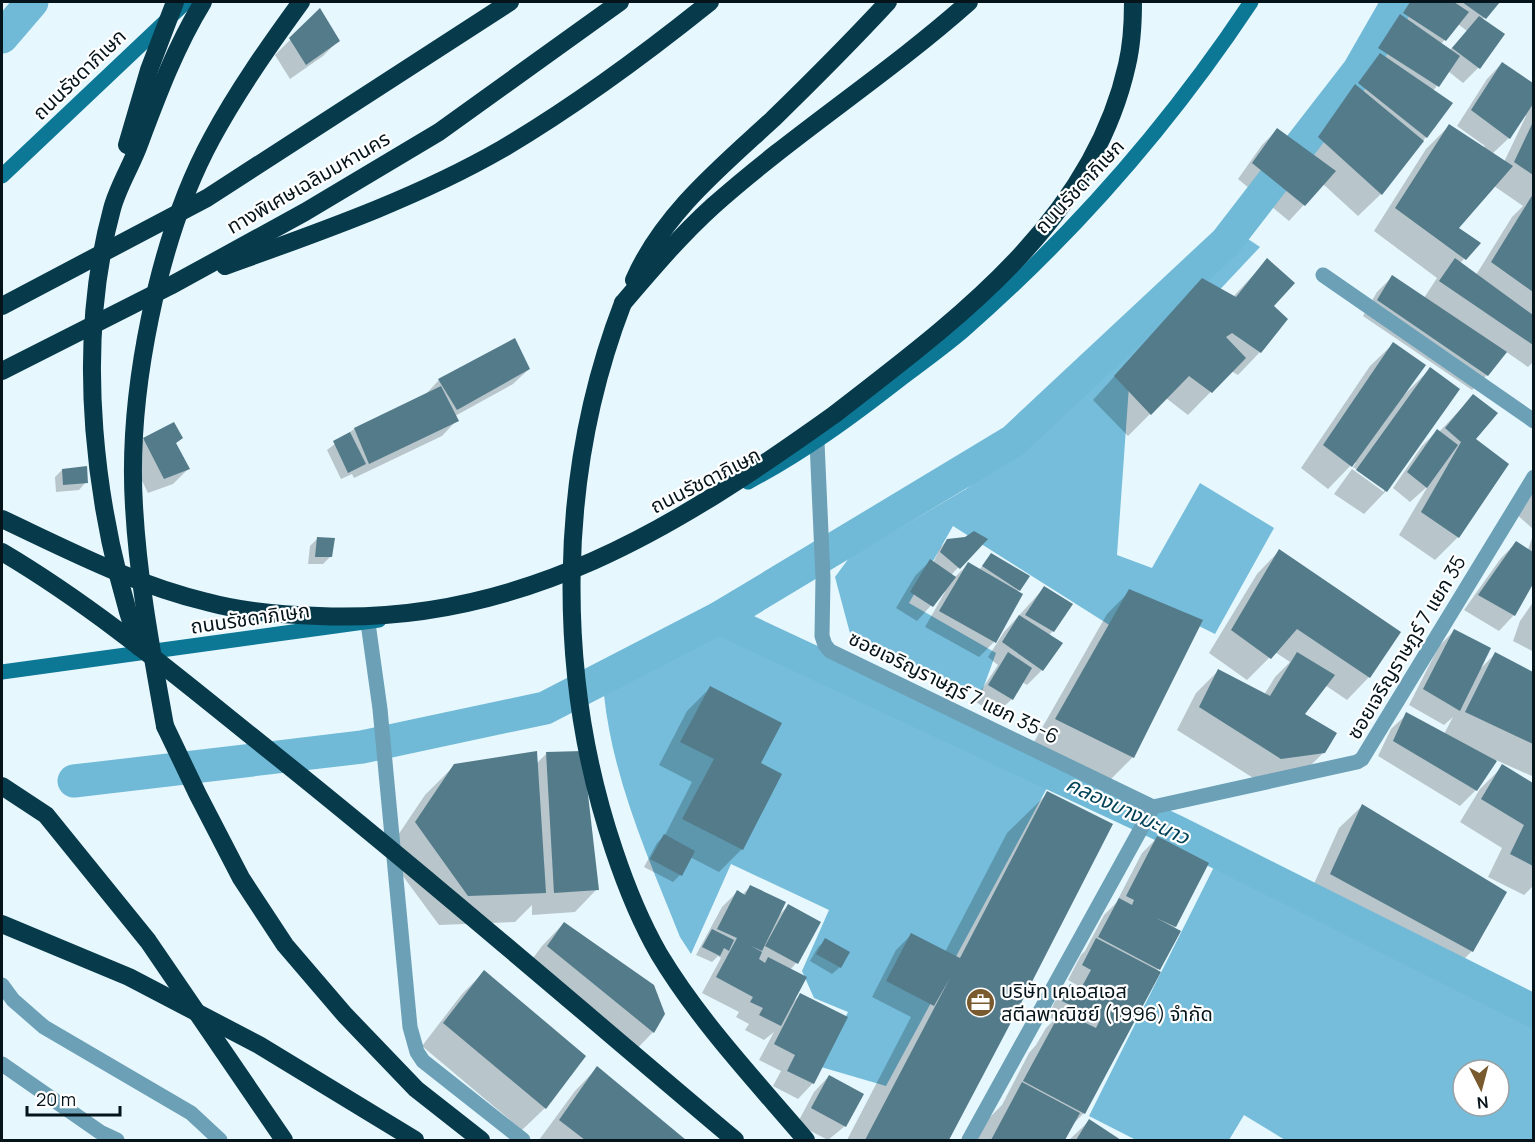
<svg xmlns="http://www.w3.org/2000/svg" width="1535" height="1142" viewBox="0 0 1535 1142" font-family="Manrope,'Noto Sans Thai',sans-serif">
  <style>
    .forest { fill: #75bdda; fill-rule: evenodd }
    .shadow { fill: #0003; fill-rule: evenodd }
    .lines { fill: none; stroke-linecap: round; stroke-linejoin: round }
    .canal { stroke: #71bad7; stroke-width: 33 }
    .building { fill: #547b8a }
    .street { stroke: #6ba0b6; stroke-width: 15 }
    .secondary { stroke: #0d7796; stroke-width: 15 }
    .highway { stroke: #073a4a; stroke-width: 18 }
    .highway-bridge { stroke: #073a4a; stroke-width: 18 }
    .labels { text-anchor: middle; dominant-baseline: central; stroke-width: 4.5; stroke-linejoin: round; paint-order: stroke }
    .street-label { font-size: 20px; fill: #05141a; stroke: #fff }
    .poi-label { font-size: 20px; fill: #05141a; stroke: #fff; text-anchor: start }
    .water-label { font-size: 21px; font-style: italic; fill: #004256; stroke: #fff }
  </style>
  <rect width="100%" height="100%" fill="#e6f7fe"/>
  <g class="forest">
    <path d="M1248,239L1260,247L1129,386L1117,555L1152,568L1200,483L1274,528L1215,634L1147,600L1122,633L953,526L909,603L996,653L981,694L851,637L835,577L849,558L966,489L1019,449L1063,408L1107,373Z"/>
    <path d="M731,633L1047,788L886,1086L821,1067L848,1012L814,998L802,971L829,910L731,864L691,954L680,937C649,859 613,780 604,695L704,639Z"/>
    <path d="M1214,867L1533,1022V1140H1285L1244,1115L1229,1140H1136L1089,1116ZM1463,1070H1499V1106H1463Z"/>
  </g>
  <g class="shadow">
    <path d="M1406,2H1498L1482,20L1503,35L1478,68L1463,83L1448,71L1433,91L1426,137L1381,194L1358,216L1323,184L1289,221L1238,179L1262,145L1277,130L1304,150L1333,109L1349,93L1369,66L1364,63ZM1458,24L1467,31L1450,50L1441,44Z"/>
    <path d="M320,10L338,41L323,56L290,79L275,55Z"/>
    <path d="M1502,63L1534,84V361L1528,367L1505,351L1487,375L1472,390L1363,316L1377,292L1392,277L1424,298L1437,278L1374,231L1426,149L1449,126L1483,148L1485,146L1457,126L1487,79ZM1525,115L1526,116L1504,162L1492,154L1509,138ZM1494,186L1523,206L1512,217L1476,275L1460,263L1464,259L1457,228Z"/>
    <path d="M1267,260L1272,306L1260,352L1238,375L1231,371L1188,415L1166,398L1128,436L1093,400L1202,279L1233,297Z"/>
    <path d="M1393,344L1404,395L1430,369L1386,491L1364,514L1334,494L1352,469L1384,492V488L1353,467L1356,463L1354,462L1328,489L1301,468L1370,366Z"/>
    <path d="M529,369L513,384L455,416L457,420L442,436L354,478L352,474L341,479L327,450L354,429L424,396L439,380Z"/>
    <path d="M1473,396L1474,440L1458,537L1435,560L1399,535L1428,486L1410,502L1393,488L1422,446L1437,431L1439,432Z"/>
    <path d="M182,438L175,444L188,469L173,484L148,493L129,454L144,439Z"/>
    <path d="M62,470L86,482L79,490L56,492L55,477Z"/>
    <path d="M1534,480V530L1515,513Z"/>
    <path d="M1534,532V581L1514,615L1499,631L1464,610L1501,558L1516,543L1528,550Z"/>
    <path d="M317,539L331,556L323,564H308L310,546Z"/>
    <path d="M986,539L951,575L955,577L968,564L979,570L992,555L1019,590L994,642L979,657L925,627L945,592L944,591L917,621L896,608L915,576L930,561L933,563L940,548L947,540Z"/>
    <path d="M1279,551L1369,677L1347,700L1325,685L1303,714L1324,752L1301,775L1258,781L1177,730L1196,693L1218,671L1264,695L1275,677L1290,662L1275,652L1247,680L1209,653L1257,574Z"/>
    <path d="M1044,588L1053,631L1048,636L1061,643L1042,670L1027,685L1022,682L1012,699L996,714L974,701L998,665L988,657L1004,632Z"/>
    <path d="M1130,591L1201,621L1133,757L1110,780L1034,742L1107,614Z"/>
    <path d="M1534,601V652L1513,641L1520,621Z"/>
    <path d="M1454,631L1478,671L1495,654L1534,674V777L1496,760L1476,790L1460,806L1378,756L1391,729L1407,714L1444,734L1453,717L1444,725L1409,705L1439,646Z"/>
    <path d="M710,688L759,764L742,849L719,872L690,857L680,875L673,882L644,867L657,843L665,835L692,782L659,765L687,711Z"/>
    <path d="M546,754L597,889L575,912L532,915V905L515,922L439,925L386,853L425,795L455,765L536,764Z"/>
    <path d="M1503,766L1534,785V885L1524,895L1488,877L1502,848L1460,822L1480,789Z"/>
    <path d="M1048,793L1111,825L947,1140H847L911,1017L872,997L896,950L911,935L945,952L1007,833Z"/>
    <path d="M1362,806L1472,951L1449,974L1308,897L1339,828Z"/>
    <path d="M1157,838L1207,864L1174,929L1158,969L1084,1113L1070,1127L1063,1140H974L982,1125L1002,1105L1029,1053L1036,1045L1046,1028L1054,1020L1048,1016L1055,1001L1070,986L1075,989L1077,985L1068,980L1081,955L1085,951L1104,915L1116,903L1142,853Z"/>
    <path d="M750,887L778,916L788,906L796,963L790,970L793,1002L800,995L813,1083L798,1099L773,1086L781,1071L759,1060L774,1032L764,1040L745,1030L749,1024L736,1017L739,1012L702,993L721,958L718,956L712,962L696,955L722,907L737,892L742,895Z"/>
    <path d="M564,923L653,1032L631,1055L525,969L542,946Z"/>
    <path d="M826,940L840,967L832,974L810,961L818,947Z"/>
    <path d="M484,972L545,1108L522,1130L422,1046L462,994Z"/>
    <path d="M597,1068L683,1140H539L575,1091Z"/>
    <path d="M829,1076L845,1126L828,1140L797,1124L814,1092Z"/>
    <path d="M1089,1121L1117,1140H1069Z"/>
  </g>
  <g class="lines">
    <g class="canal">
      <path d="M2,37L32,2"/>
      <path d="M719,618L1177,832L1534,1011"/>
      <path d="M74,781L362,747L545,708L719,618L1013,441L1226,242L1359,70L1398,2"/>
    </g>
  </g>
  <g class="building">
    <path d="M1410,2H1454L1469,12L1446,41L1403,13Z"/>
    <path d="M1462,2H1500L1486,19Z"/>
    <path d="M320,8L340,41L306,65L289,38Z"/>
    <path d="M1400,14L1460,56L1439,87L1378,48Z"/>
    <path d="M1479,16L1505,34L1480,69L1452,48Z"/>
    <path d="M1380,53L1453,103L1427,138L1358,83Z"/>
    <path d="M1502,62L1533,83V104L1510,139L1471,110Z"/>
    <path d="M1355,84L1424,141L1382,195L1318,137Z"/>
    <path d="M1533,122V175L1514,162Z"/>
    <path d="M1449,124L1513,166L1459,228L1481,243L1466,260L1395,208Z"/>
    <path d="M1277,128L1336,171L1305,206L1252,163Z"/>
    <path d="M1533,194V292L1491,262Z"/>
    <path d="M1267,258L1295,283L1274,306L1288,319L1261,353L1232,333L1226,337L1246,358L1212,393L1189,376L1151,415L1114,376L1202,278L1236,297Z"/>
    <path d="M1455,258L1533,315V345L1439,281Z"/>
    <path d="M1392,275L1507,352L1488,376L1377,300Z"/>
    <path d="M515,338L530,369L457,410L438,379Z"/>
    <path d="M1393,342L1426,365L1352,467L1323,445Z"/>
    <path d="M1430,367L1460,389L1387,492L1356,470Z"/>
    <path d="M441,386L459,421L369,464L354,428Z"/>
    <path d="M1473,394L1498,413L1476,439L1509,464L1459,538L1421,512L1461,442L1445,428Z"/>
    <path d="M174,422L183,438L176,443L190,469L164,479L143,438Z"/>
    <path d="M1437,429L1458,445L1427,488L1407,472Z"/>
    <path d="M350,432L366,464L348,473L333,441Z"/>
    <path d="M87,466L88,483L63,485L62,469Z"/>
    <path d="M974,531L988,539L960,569L940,552L947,539L965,537Z"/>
    <path d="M317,537L335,538L332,557H315Z"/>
    <path d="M1516,541L1533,552V584L1515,616L1478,595Z"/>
    <path d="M1279,549L1401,632L1370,678L1297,629L1271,659L1231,630Z"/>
    <path d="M991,553L1030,576L1020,591L982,566Z"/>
    <path d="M930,559L956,577L933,607L910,592Z"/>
    <path d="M968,562L1023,594L996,643L939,611Z"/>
    <path d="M1044,586L1073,604L1054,632L1025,615Z"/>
    <path d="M1129,589L1203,620L1134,758L1055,719Z"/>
    <path d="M1019,615L1063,643L1043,671L1002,642Z"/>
    <path d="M1454,629L1491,648L1460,711L1423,689Z"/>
    <path d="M1008,652L1032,668L1013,700L988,685Z"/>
    <path d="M1297,652L1335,675L1305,714L1337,733L1325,753L1281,759L1199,707L1218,669L1270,696Z"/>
    <path d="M1495,652L1533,672V744L1465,712Z"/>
    <path d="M710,686L782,723L761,763L782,774L743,850L682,819L714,759L680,742Z"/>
    <path d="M1406,712L1497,761L1477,791L1393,741Z"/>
    <path d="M537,751L546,893L468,896L415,822L454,764Z"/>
    <path d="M583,751L599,890L554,893L546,752Z"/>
    <path d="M1502,764L1533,783V866L1510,854L1524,825L1481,799Z"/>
    <path d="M1047,791L1113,824L1017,1011L949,1140H865L950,978L934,1006L886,981L911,933L960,958Z"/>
    <path d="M1362,804L1507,892L1473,952L1330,874Z"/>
    <path d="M664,834L695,851L682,876L650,859Z"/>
    <path d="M1157,836L1209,863L1176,927L1156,918L1181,931L1160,970L1098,937L1119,898L1132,905L1134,900L1126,896Z"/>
    <path d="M750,885L786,902L762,951L751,946L762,952L759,959L765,963L768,957L807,977L781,1026L759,1015L763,1008L750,1002L753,997L716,977L737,938L717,929L737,890L745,895Z"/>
    <path d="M788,904L821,922L798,964L765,946Z"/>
    <path d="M564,922L654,985L665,1014L654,1033L547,946Z"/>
    <path d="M712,929L734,940L729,951L724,948L720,956L702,947Z"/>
    <path d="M825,938L850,952L841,968L816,954Z"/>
    <path d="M1096,938L1161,972L1085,1114L1023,1081L1061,1011L1096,1028L1100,1020L1062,1001L1070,984L1080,990L1091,970L1082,965Z"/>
    <path d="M484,970L586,1056L546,1109L443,1023Z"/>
    <path d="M800,993L848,1017L814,1084L787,1071L795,1055L774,1044Z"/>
    <path d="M597,1066L686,1140H585L559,1120Z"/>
    <path d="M829,1075L864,1094L846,1127L811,1108Z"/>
    <path d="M1022,1082L1080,1113L1065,1140H991Z"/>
    <path d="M1089,1119L1121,1140H1076Z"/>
  </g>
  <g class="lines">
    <g class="street">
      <path d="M1323,275L1534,421"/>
      <path d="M817,442L823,578L822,636L825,645L830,651L1153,807"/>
      <path d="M368,623L380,709L410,1027L417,1052L423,1061L523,1140"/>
      <path d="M2,985L13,1000L44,1027L191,1113L220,1140"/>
      <path d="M2,1064L100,1132L117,1140"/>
      <path d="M969,1140L1153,807L1357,762L1362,759L1534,477"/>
    </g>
    <g class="secondary">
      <path d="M2,176L186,2"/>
      <path d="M748,482C803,453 852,417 902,378C922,363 943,348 963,331C1073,235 1170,124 1251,2"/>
      <path d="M2,672L379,620"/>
    </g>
    <g class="highway">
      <path d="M225,266C319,232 415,199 502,149C575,106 644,55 710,2"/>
      <path d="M634,280C663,214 721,167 773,119C812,81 851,42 888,2"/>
      <path d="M623,303C652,269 680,236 713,206C795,133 888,74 969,2"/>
      <path d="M2,306L207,198L510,2"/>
      <path d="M2,371L170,286L305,212L439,132L620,2"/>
      <path d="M835,414C955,321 1092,222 1127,65C1132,44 1133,23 1133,2"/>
      <path d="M165,726L198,795L241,878L285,945L345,1015L416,1089L481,1140"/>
      <path d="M2,786L46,815L148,941L284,1140"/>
    </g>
    <g class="highway-bridge">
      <path d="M127,145L149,70L175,2"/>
      <path d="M623,303C557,474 555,675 614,850C626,886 640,921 659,954C700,1022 755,1080 806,1140"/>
      <path d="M2,519C68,550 135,585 207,602C244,612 281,615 319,616C521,625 677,527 835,414"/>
      <path d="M2,552C100,610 186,684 275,755C431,880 582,1011 735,1140"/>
      <path d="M139,647C94,512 74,349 112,209C118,186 132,165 140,142C158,94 176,46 203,2"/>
      <path d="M165,726C152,653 138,580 134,506C127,394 158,237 212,138C238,90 269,46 301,2"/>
      <path d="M2,924L129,977L259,1045L415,1140"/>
    </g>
  </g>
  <defs>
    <symbol id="office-disc" viewBox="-11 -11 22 22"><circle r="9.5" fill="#785a2e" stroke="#fff"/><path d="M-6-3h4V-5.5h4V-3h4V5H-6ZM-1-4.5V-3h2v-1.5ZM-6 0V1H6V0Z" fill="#fff"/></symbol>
  </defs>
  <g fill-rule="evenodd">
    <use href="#office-disc" x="964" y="986" width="33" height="33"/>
  </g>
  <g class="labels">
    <g class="street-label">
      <text transform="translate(79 74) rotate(-44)">ถนนรัชดาภิเษก</text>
      <text transform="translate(308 182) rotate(-30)">ทางพิเศษเฉลิมมหานคร</text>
      <text transform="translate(1079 186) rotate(-47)">ถนนรัชดาภิเษก</text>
      <text transform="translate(705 480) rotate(-27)">ถนนรัชดาภิเษก</text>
      <text transform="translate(250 618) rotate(-8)">ถนนรัชดาภิเษก</text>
      <text transform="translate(1406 647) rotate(-59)">ซอยเจริญราษฎร์ 7 แยก 35</text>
      <text transform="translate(954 687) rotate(26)">ซอยเจริญราษฎร์ 7 แยก 35-6</text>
    </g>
    <g class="poi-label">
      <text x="1001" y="990">บริษัท เคเอสเอส<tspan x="1001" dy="23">สตีลพาณิชย์ (1996) จำกัด</tspan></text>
    </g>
    <g class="water-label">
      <text transform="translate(1128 810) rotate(25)">คลองบางมะนาว</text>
    </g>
  </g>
  <rect width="1535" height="1142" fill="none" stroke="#05141a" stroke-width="6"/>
  <g transform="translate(1481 1088) rotate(174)"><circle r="28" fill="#ffffff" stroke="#9ba1a3" stroke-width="1.5"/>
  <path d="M0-4.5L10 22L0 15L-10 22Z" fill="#785a2e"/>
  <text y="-9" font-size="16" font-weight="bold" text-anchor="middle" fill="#05141a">N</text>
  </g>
  <path d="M27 1106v9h93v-9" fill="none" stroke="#05141a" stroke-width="3"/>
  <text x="36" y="1106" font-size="18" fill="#05141a" stroke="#ffffff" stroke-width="4.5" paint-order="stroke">20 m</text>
</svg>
